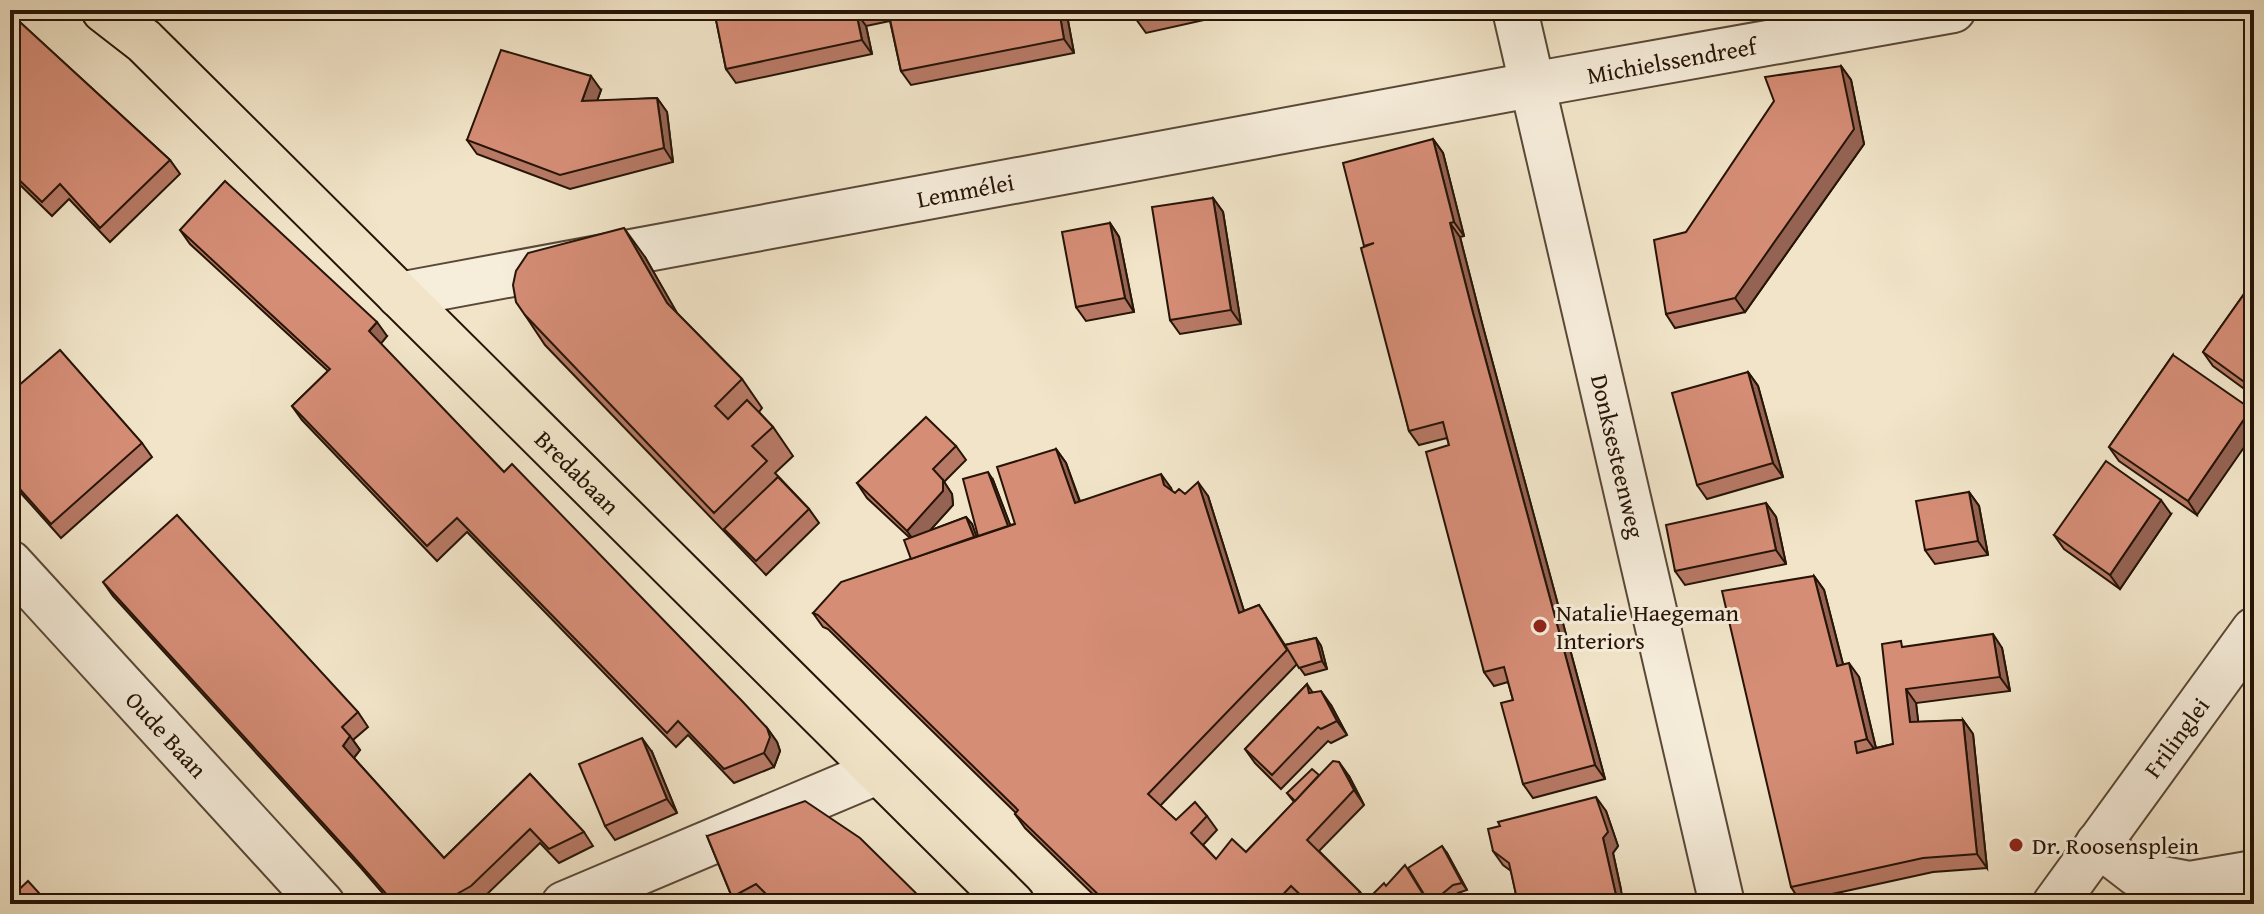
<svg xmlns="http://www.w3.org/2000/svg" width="2264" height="914" viewBox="0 0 2264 914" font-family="'Gentium Book Plus',serif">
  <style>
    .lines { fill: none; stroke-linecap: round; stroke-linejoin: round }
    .minor-casing { stroke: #594837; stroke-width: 48 }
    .major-casing { stroke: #261407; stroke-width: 48 }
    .minor { stroke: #f6eddb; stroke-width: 44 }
    .major { stroke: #f1e4c8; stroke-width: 44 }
    .wall { fill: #b77965; stroke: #261407; stroke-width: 2 }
    .shaded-wall { fill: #956353; stroke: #261407; stroke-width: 2 }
    .building { fill: #d58d76; stroke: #261407; stroke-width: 2 }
    .poi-dot { fill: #8f2418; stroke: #f6eddb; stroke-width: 3 }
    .labels { text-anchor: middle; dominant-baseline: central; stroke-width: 6; stroke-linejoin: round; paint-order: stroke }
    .street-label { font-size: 24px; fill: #261407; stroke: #f6eddb }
    .poi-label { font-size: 24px; fill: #261407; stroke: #f6eddb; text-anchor: start }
  </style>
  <rect width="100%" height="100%" fill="#f1e4c8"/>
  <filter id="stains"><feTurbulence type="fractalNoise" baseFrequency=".0025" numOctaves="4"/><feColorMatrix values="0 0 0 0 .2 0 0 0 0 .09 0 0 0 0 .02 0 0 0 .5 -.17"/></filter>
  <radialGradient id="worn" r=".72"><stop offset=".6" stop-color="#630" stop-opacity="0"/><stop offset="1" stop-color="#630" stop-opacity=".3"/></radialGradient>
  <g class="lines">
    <defs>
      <g id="minor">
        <path id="s1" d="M1515,10L1722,904"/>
        <path id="s2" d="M399,295L1531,85L1953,10"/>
        <path id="s3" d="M10,563L322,904"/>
        <path d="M2098,844L2137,874L2190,884L2254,873"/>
        <path d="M564,904L877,772"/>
        <path id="s4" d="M2055,904L2254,630"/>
      </g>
      <g id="major">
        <path id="s5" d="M104,10L144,41L1012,904"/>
      </g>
    </defs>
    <use href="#minor" class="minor-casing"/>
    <use href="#major" class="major-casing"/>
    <use href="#minor" class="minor"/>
    <use href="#major" class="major"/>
  </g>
  <g class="wall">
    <path d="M714,10H1066L1074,53L911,85L901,71L890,21L866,26L872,54L736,83L726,69Z"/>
    <path d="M1088,10H1107L1105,12Z"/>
    <path d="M1134,10H1249L1146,33L1136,19Z"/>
    <path d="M10,13L170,160L180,174L110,242L69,199L52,216L10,175Z"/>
    <path d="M1841,66L1851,80L1864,144L1745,312L1675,328L1666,314L1686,232Z"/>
    <path d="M601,90L597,101L657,98L667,112L673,162L570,189L477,154L467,140Z"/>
    <path d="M1433,139L1443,153L1464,236L1460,237L1483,327L1605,779L1533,798L1523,784L1513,700L1508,682L1494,686L1484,672L1449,445L1447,438L1419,445L1409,431L1364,246Z"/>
    <path d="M1213,198L1223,212L1241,324L1180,334L1170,320Z"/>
    <path d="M1110,223L1119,237L1134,312L1086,321L1076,307Z"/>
    <path d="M180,230L387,336L380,344L504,472L767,728L777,742L780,751L774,767L734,783L688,735L676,747L467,532L437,561L302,420L292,406L328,371L190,244Z"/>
    <path d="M645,257L676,312L742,379L762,408L759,412L773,427L793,456L775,473L809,509L819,523L766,575L545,345L525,315Z"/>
    <path d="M2254,280V396L2213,366L2203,352Z"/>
    <path d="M2173,355L2197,515L2119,461L2109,447Z"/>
    <path d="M1748,372L1758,386L1783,477L1707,499L1697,485Z"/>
    <path d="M10,393L142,443L152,457L61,538L10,481Z"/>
    <path d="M956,446L966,460L944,482L952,494L953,505L929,531L966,517L972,524L976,537L978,536L993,480L1010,525L1015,524L1056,449L1066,463L1080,501L1171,488L1172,491L1175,493L1208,496L1244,611L1259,605L1285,645L1316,638L1321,646L1327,669L1305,675L1297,664L1160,806L1176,820L1207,816L1217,830L1203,845L1216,859L1246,852L1294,802L1287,793L1319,775L1349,776L1364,805L1319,851L1360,892L1367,901L1386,886L1416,881L1447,853L1467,890L1458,893L1445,904H1305L1301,900L1298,904H1103L1025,828L1015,814L1016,813L828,629L823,627L813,613L911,559L910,538L867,498L857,483Z"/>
    <path d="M1969,492L1979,506L1988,555L1935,564L1925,550Z"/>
    <path d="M1766,503L1776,517L1786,564L1685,585L1675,571Z"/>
    <path d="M2171,514L2120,589L2064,549L2054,535Z"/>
    <path d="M1814,576L1824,590L1843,664L1859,677L1876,748L1893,744L1905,647L2002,648L2010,691L1916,703L1918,722L1963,720L1973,734L1987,868L1933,872L1800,901L1791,887Z"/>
    <path d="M103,582L358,712L368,727L353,740L360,750L354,758L444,858L530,774L584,832L593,846L559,863L540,843L481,900L475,904H392L361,868L113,596Z"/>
    <path d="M1307,684L1313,693L1331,705L1347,735L1331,743L1328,741L1281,789L1255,763L1245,749Z"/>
    <path d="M652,752L677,813L615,840L605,826Z"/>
    <path d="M1606,811L1618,846L1613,853L1621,889L1517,899L1511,871L1503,865L1493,851Z"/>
    <path d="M707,836L927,904H771L765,898L755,904H737L732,897Z"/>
  </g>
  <g class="shaded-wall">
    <path d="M1059,10H1066L1074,53L1064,39Z"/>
    <path d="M856,12L866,26L872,54L862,40Z"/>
    <path d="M1841,66L1851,80L1864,144L1745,312L1735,298Z"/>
    <path d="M591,76L601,90L592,115L582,101Z"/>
    <path d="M657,98L667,112L673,162L664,148Z"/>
    <path d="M1433,139L1443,153L1464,236L1454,222Z"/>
    <path d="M1213,198L1223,212L1241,324L1231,310Z"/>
    <path d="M1110,223L1119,237L1134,312L1125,298Z"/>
    <path d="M1450,223L1460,237L1483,327L1605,779L1595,765L1473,313Z"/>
    <path d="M624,228L645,257L688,332L667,303Z"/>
    <path d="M377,322L387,336L379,346L369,331Z"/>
    <path d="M1748,372L1758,386L1783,477L1773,463Z"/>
    <path d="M2251,409L2254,413V433L2197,515L2188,501Z"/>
    <path d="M1056,449L1066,463L1085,517L1075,503Z"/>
    <path d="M988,472L993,480L1016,540L1010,533Z"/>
    <path d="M1161,474L1171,488L1174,499L1164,485Z"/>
    <path d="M943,480L952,494L953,505L917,545L907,531Z"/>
    <path d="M1198,482L1208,496L1249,627L1239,613Z"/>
    <path d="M1969,492L1979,506L1988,555L1978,541Z"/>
    <path d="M2161,500L2171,514L2120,589L2110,575Z"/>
    <path d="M1766,503L1776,517L1786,564L1776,550Z"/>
    <path d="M966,517L972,524L981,549L976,542Z"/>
    <path d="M1814,576L1824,590L1847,680L1837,666Z"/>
    <path d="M1993,634L2002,648L2010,691L2000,677Z"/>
    <path d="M1316,638L1321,646L1327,669L1322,661Z"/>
    <path d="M1849,663L1859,677L1877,753L1867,739Z"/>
    <path d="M1906,689L1916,703L1920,736L1910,722Z"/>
    <path d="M1321,691L1331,705L1347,735L1337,721Z"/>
    <path d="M1963,720L1973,734L1987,868L1977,854Z"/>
    <path d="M767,728L777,742L780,751L774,767L764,753Z"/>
    <path d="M350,736L360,750L352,760L343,746Z"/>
    <path d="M642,738L652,752L677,813L667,799Z"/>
    <path d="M1339,762L1349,776L1364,805L1354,790Z"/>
    <path d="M1596,797L1606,811L1618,846L1613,853L1624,904H1618L1603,838Z"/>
    <path d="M1442,846L1447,853L1467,890L1462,883Z"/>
  </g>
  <g class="building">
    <path d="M714,10H867L856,12L862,40L726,69Z"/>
    <path d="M888,10H1059L1064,39L901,71Z"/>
    <path d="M1134,10H1177L1136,19Z"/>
    <path d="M10,13L170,160L100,228L60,184L42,202L10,171Z"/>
    <path d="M501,50L591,76L582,101L657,98L664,148L560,175L467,140Z"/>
    <path d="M1841,66L1854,129L1735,298L1666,314L1654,240L1686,232L1774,101L1765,77Z"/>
    <path d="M1433,139L1454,222L1450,223L1473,313L1595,765L1523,784L1501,703L1513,700L1504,667L1484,672L1426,452L1449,445L1443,422L1409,431L1361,248L1374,243L1364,246L1343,163Z"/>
    <path d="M225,181L377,322L369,331L504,472L512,464L743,702L767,728L770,737L764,753L724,769L678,721L667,733L457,518L427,546L292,406L330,369L180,230Z"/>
    <path d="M1213,198L1231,310L1170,320L1152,207Z"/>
    <path d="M1110,223L1125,298L1076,307L1062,232Z"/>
    <path d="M624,228L667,303L742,379L715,406L728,419L747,400L773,427L752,446L767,461L714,513L525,315L516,302L513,285L516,271L528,253Z"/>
    <path d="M2254,280V389L2203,352Z"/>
    <path d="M60,350L142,443L51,524L10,478V393Z"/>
    <path d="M2173,355L2251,409L2188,501L2109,447Z"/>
    <path d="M1748,372L1773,463L1697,485L1672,393Z"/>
    <path d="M926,417L956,446L933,469L943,480V491L907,531L857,483Z"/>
    <path d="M1056,449L1075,503L1161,474L1164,485L1175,493L1179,489L1185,494L1198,482L1239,613L1259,605L1287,650L1148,794L1176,820L1195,802L1207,816L1191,833L1216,859L1232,839L1246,852L1333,761L1339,762L1354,790L1307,840L1360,892L1348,904H1310L1291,886L1274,904H1108L1015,814L1018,810L818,615L813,613L841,582L1015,524L997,467Z"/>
    <path d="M2106,461L2161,500L2110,575L2054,535Z"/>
    <path d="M988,472L1008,526L978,536L963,479Z"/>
    <path d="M778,477L809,509L756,561L724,529Z"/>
    <path d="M1969,492L1978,541L1925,550L1916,501Z"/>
    <path d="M1766,503L1776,550L1675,571L1666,525Z"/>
    <path d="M177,515L358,712L342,727L350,736L343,746L444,858L530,774L584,832L549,849L530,829L471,886L439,904H395L351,854L103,582Z"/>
    <path d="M966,517L974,537L911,559L904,540Z"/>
    <path d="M1814,576L1837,666L1849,663L1867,739L1855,742L1857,753L1893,744L1882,644L1901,641L1902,647L1993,634L2000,677L1906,689L1910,722L1963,720L1977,854L1923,858L1791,887L1722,591Z"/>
    <path d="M1316,638L1322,661L1299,668L1285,645Z"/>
    <path d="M1307,684L1309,693L1321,691L1337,721L1321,729L1318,727L1272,775L1245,749Z"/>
    <path d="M642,738L667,799L605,826L579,764Z"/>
    <path d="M1312,769L1319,775L1295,801L1287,793Z"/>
    <path d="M1596,797L1608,832L1603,838L1618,904H1495L1517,899L1509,863L1493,851L1488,829L1500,826L1498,822Z"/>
    <path d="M805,801L860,838L927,904H776L756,884L732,897L707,836Z"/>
    <path d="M1442,846L1462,883L1453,885L1430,904L1408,868Z"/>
    <path d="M1405,865L1429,904H1363L1384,883L1386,886Z"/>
    <path d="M28,881L49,904H10V898Z"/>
  </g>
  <g class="poi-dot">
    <circle cx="1540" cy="626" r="8"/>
    <circle cx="2016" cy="845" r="8"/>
  </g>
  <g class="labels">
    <g class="street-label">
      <text stroke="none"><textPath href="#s2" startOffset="1294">Michielssendreef</textPath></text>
      <text stroke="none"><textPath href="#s2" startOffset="576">Lemmélei</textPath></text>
      <text stroke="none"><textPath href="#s1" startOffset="458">Donksesteenweg</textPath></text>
      <text stroke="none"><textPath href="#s5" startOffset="662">Bredabaan</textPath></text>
      <text stroke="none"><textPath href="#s3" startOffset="232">Oude Baan</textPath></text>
      <text stroke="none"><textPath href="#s4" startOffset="206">Frilinglei</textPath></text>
    </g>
    <g class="poi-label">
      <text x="1556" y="612">Natalie Haegeman<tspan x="1556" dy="28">Interiors</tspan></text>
      <text x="2032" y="845">Dr. Roosensplein</text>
    </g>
  </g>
  <rect width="2264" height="914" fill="none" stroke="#f1e4c8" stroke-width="40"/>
  <rect x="12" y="12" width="2240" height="890" fill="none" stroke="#261407" stroke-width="4"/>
  <rect x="20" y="20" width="2224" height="874" fill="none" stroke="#261407" stroke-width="2"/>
  <rect width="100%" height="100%" filter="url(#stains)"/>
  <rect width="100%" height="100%" fill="url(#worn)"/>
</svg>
